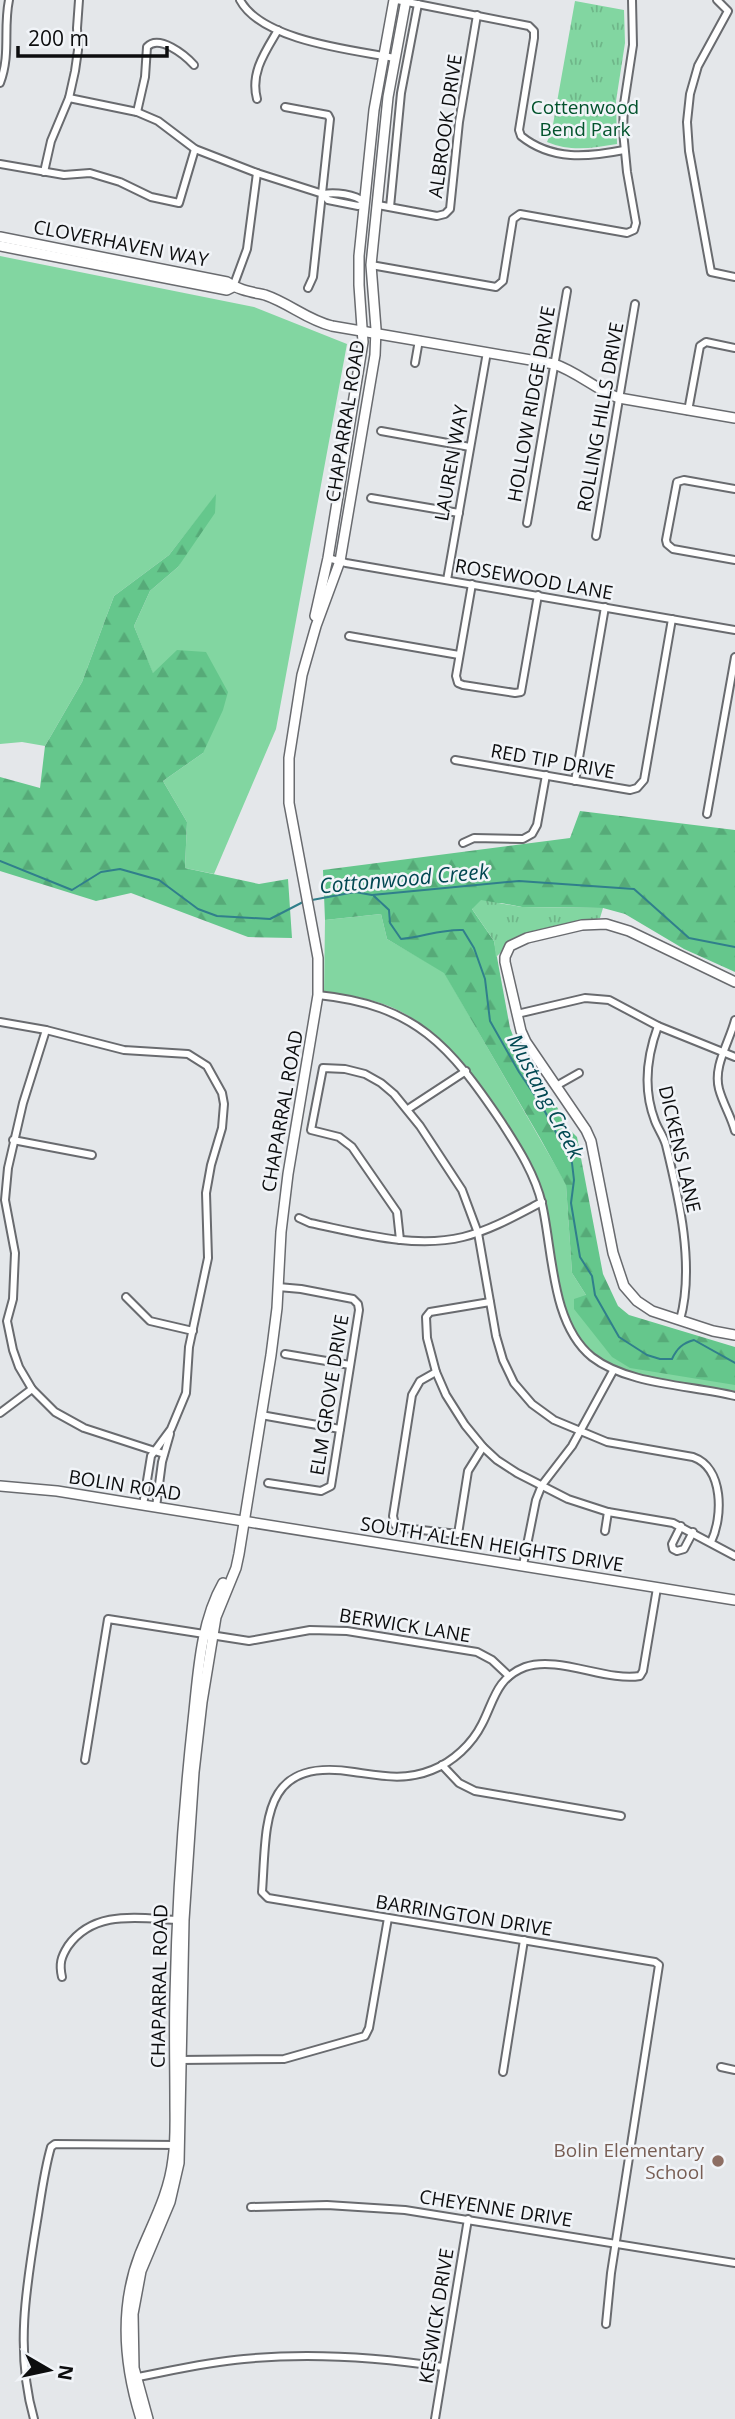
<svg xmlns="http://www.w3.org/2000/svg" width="735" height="2419" viewBox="0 0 735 2419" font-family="'Open Sans',sans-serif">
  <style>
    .grass { fill: #82d6a1 }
    .forest { fill: url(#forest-firs) }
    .park { fill: url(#park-tufts) }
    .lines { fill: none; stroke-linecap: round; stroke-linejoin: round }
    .stream { stroke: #307f8b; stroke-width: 2 }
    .street-casing { stroke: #696b6f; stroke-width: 10 }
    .secondary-casing { stroke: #696b6f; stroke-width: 12 }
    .street { stroke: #fff; stroke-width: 6 }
    .secondary { stroke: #fff; stroke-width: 9 }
    .education-dot { fill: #8d6e63; stroke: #f1f4f8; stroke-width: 2.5 }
    .labels { text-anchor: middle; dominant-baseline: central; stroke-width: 5; stroke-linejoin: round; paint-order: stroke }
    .park-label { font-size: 19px; fill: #03532d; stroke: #f1f4f8 }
    .street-label { font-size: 19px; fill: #0c0d0e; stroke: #f1f4f8 }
    .education-label { font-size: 19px; fill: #785e54; stroke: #f1f4f8; text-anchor: end }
    .water-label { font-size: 21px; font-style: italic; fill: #024852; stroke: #f1f4f8 }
  </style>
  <defs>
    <pattern id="forest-firs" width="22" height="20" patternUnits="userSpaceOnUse" patternTransform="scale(1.75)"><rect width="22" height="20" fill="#65c78c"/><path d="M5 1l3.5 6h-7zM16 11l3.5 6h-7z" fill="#56aa78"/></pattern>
    <pattern id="park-tufts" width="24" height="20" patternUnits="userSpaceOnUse" patternTransform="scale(1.75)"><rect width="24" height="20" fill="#82d6a1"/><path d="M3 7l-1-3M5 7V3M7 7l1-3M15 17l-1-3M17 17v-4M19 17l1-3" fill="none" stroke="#6fb689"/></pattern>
  </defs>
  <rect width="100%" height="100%" fill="#e4e7ea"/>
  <g class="grass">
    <path d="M0,256L254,307L347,344L276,729L214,874L185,868L187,822L163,781L203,753L153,674L134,626L150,591L178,567L216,495L169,555L114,596L82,682L45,746L22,742L0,744Z"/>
    <path d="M381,914L387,939L444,972L566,1184L572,1273L586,1295L735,1384V1391C694,1384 631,1380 596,1357C557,1330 556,1244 544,1199C537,1172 515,1137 499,1114C465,1063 430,1014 366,999C353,995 338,995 324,993L325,920Z"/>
  </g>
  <g class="forest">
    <path d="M216,494L215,513L178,567L150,591L134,626L153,673L177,650L206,652L228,692L223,710L203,753L163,781L187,822L185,868L259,884L288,879L292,938L248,937L131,893L96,901L0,871V777L40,788L45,746L82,682L114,596L169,555Z"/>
    <path d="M580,811L735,830V972L684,949L625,914L603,908L522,907L501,903L472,909L494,941L510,1028L521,1056L543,1089L555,1103L567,1127L577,1137L603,1274L618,1306L629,1315L735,1347V1385L630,1368L612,1357L574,1309V1299L586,1295L572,1273L566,1185L540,1138L444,973L387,939L381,914L325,920L323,870L570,838Z"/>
  </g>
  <g class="park">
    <path d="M575,1L624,10L625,43L616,101L617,144C592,148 571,152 547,142L552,130Z"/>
    <path d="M481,900L522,907L603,908L600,918L518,936L496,957L494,941L472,909Z"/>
  </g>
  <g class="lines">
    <g class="stream">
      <path d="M0,861L72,890L101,872L120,869L159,880L198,909L217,916L270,919L303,902"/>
      <path d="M374,896L389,910L390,923L401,939C423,937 441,929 463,930L474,948L485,979L490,1021L519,1072L542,1106L572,1163L574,1180L571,1203L580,1257L592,1276L595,1295L619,1337L647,1355L660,1359H672C677,1348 683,1343 694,1340L735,1363"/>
      <path d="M312,900L355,892L372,895L519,881L634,889L689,938L735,947"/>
    </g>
    <defs>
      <g id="street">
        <path d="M240,0C262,41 353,50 395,58"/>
        <path d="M397,0L529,26L534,31V38L519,130L521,136C552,161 588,157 624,150"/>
        <path d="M717,0L728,11L698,66L690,94L687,122L689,151L711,272L735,277"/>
        <path d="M0,83C11,54 3,29 9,0"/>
        <path d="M69,98L137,112L158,121L195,149L257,173L323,194L328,200L358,206L365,203"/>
        <path d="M257,99C250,73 265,52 278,30"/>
        <path d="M285,107L328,115L330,119L313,277L308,288"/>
        <path d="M137,112L145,77L147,47C159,34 185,55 194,65"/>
        <path d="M0,164L64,175L90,173L120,182L151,197L179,203L195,149"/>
        <path d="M44,172L51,141L69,98L75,71L78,50L77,28L79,0"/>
        <path d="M323,194C335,192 355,194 364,202"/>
        <path d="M378,205L437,216L445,214L450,209L459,122L477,15"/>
        <path d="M390,207L401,93L418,4"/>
        <path d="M371,265L496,287L503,281L513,219L520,214L627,233L634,230L636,223L627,172L623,131L624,104L633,45L632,0"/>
        <path d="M233,287L247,249L257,173"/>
        <path d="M415,363L419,340"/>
        <path d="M688,411L700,346L706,342L735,348"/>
        <path d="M381,431L470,447"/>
        <path d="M735,489L684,480L677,482L666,540L667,544L673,549L735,560"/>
        <path d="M371,498L459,513"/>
        <path d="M527,523L567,291"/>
        <path d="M596,536L635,304"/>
        <path d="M328,558L346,563L735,630"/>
        <path d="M447,580L487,352"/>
        <path d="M472,584L456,676L458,683L463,685L515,693L521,692L538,595"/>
        <path d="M349,636L459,655"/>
        <path d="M455,760L630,790L637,788L644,780L672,619"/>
        <path d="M575,781L605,607"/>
        <path d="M707,814L735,657"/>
        <path d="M463,843L474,838L523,839L532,834L537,825L546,775"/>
        <path d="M318,995C416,1005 450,1046 502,1123C518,1148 535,1174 542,1204C553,1252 551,1324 592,1357C628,1385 691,1385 735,1396"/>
        <path d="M517,1014L585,998L609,1000L658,1026L735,1057"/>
        <path d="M735,1020C729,1043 713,1066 719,1089C723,1104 731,1116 735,1131"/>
        <path d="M0,1022L46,1030L124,1050L188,1054L207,1066L222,1093L224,1104L222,1128L211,1165L206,1193L208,1258L189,1347L186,1393L171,1429L151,1456L143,1505"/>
        <path d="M658,1026C647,1056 643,1090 655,1121C658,1129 664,1137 666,1145C679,1198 695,1267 680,1320"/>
        <path d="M46,1030L23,1103L8,1168L5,1200L15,1253L13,1299L7,1321L13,1350L19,1367L32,1389L55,1412L84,1428L164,1454"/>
        <path d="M556,1086L579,1073"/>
        <path d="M408,1109L466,1071"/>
        <path d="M13,1140L92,1155"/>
        <path d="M299,1218L310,1223C359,1233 414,1249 463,1237C491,1230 517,1215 542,1202"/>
        <path d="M400,1240L397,1212L352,1147L339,1137L311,1130L323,1068L345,1069L365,1074L381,1083L394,1094L420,1126L462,1190L478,1233L496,1336L503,1360L514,1383L532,1404L554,1420L607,1442L693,1457C724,1468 723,1517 711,1542"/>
        <path d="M126,1297L150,1321L193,1331"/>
        <path d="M490,1302L430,1312L426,1317L427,1338L436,1372L446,1395L465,1425L483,1447L497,1460L517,1473L568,1499L608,1512L673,1523L735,1556"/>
        <path d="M285,1354L350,1365"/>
        <path d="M436,1372L420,1381L412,1395L393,1516L395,1525L403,1528L458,1534L468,1471L483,1447"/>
        <path d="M0,1413L32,1389"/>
        <path d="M261,1415L340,1429"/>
        <path d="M268,1483L321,1491L331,1486L359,1310L358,1304L353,1299L301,1289L278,1287"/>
        <path d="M156,1507L162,1462L170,1434"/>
        <path d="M681,1526L672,1544L673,1549L677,1551L684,1549L693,1532"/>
        <path d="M605,1531L608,1512"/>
        <path d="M523,1565L536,1500L542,1485L572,1446L613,1371"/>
        <path d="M85,1760L108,1619L249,1641L310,1630L347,1631L477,1652L492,1660L509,1676"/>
        <path d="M442,1765L459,1783L475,1791L621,1816"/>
        <path d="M62,1977C59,1964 61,1957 68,1946C95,1908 141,1919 181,1920"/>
        <path d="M179,2060L284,2059L365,2036L369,2028L388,1918"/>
        <path d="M721,2067L735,2070"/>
        <path d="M503,2072L524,1940"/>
        <path d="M251,2207L327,2205L405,2210L735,2263"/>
        <path d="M606,2324L611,2273L659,1965L655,1962L268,1898L262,1892C267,1822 260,1757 354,1772C382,1776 405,1781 432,1770C453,1762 472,1744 482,1724C494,1701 496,1678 525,1667C558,1655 607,1682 640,1676L643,1671L657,1588"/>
        <path d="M133,2378C170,2371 207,2362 244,2359C312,2352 377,2357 443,2367"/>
        <path d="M34,2419C15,2353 26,2287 37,2221C41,2197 44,2171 51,2147L55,2144L178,2145"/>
        <path d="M435,2419L468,2219"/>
      </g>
      <g id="secondary">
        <path d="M0,237L227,282C238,290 252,292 265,295C289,303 307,320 332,326L554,364C578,372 596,390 619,398L735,418"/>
        <path d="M0,246L227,290L233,287"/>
        <path d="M315,616L328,558L363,342L359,285V256L374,110L394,0"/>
        <path d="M735,982L629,931L606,924L582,925L527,938L510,946L505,957V962L521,1031L526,1042L586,1130L591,1141L613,1253L624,1286L637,1301L652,1311L713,1331L735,1335"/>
        <path d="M0,1486L57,1491L143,1505L735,1600"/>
        <path d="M141,2419C124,2365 119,2308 140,2254C153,2222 169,2194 173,2159C176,2140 175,2120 175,2101C175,2066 174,2031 175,1995C177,1904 183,1813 193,1721C198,1676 200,1623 223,1583"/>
        <path d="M148,2419L134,2368L133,2314L141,2271L170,2202L179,2163L184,1920L194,1772L202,1702L216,1617L236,1568L239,1554L271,1355L277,1308L281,1232L288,1174L318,995V958L289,803V758L302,675L316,626L340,561L375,355L376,329L371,265L388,97L406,0"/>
      </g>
    </defs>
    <use href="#street" class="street-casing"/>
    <use href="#secondary" class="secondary-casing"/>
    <use href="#street" class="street"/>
    <use href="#secondary" class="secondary"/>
  </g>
  <circle class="education-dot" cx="718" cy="2161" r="7"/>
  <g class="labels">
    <g class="park-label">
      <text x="585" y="107">Cottenwood<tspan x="585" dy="22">Bend Park</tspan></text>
    </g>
    <g class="street-label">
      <text transform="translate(445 126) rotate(-82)">ALBROOK DRIVE</text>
      <text transform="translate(121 243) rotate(11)">CLOVERHAVEN WAY</text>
      <text transform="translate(531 404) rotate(-80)">HOLLOW RIDGE DRIVE</text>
      <text transform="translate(600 417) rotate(-80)">ROLLING HILLS DRIVE</text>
      <text transform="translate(345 421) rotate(-81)">CHAPARRAL ROAD</text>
      <text transform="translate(451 463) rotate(-80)">LAUREN WAY</text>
      <text transform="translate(534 579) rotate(10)">ROSEWOOD LANE</text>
      <text transform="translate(553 761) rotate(10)">RED TIP DRIVE</text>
      <text transform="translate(282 1111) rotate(-80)">CHAPARRAL ROAD</text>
      <text transform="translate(680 1149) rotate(77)">DICKENS LANE</text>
      <text transform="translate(329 1395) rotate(-81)">ELM GROVE DRIVE</text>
      <text transform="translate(125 1485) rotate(9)">BOLIN ROAD</text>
      <text transform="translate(492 1544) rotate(9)">SOUTH ALLEN HEIGHTS DRIVE</text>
      <text transform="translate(405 1625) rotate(9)">BERWICK LANE</text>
      <text transform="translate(464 1915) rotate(9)">BARRINGTON DRIVE</text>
      <text transform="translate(159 1986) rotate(-89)">CHAPARRAL ROAD</text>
      <text transform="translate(496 2208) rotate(9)">CHEYENNE DRIVE</text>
      <text transform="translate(436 2316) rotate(-81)">KESWICK DRIVE</text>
    </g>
    <g class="education-label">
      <text x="704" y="2150">Bolin Elementary<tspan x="704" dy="22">School</tspan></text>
    </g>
    <g class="water-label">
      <text transform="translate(404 878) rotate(-5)">Cottonwood Creek</text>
      <text transform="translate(546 1096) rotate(62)">Mustang Creek</text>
    </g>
  </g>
  <g transform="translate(49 2370) rotate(99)" stroke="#f1f4f8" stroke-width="5" paint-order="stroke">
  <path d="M0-5L12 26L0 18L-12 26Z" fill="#0c0d0e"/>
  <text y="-10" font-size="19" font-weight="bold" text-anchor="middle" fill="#0c0d0e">N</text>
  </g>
  <path d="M18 46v10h149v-10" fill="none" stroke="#0c0d0e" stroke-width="3.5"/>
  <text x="28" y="46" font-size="21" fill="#0c0d0e" stroke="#f1f4f8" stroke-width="5" paint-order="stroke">200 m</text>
</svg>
